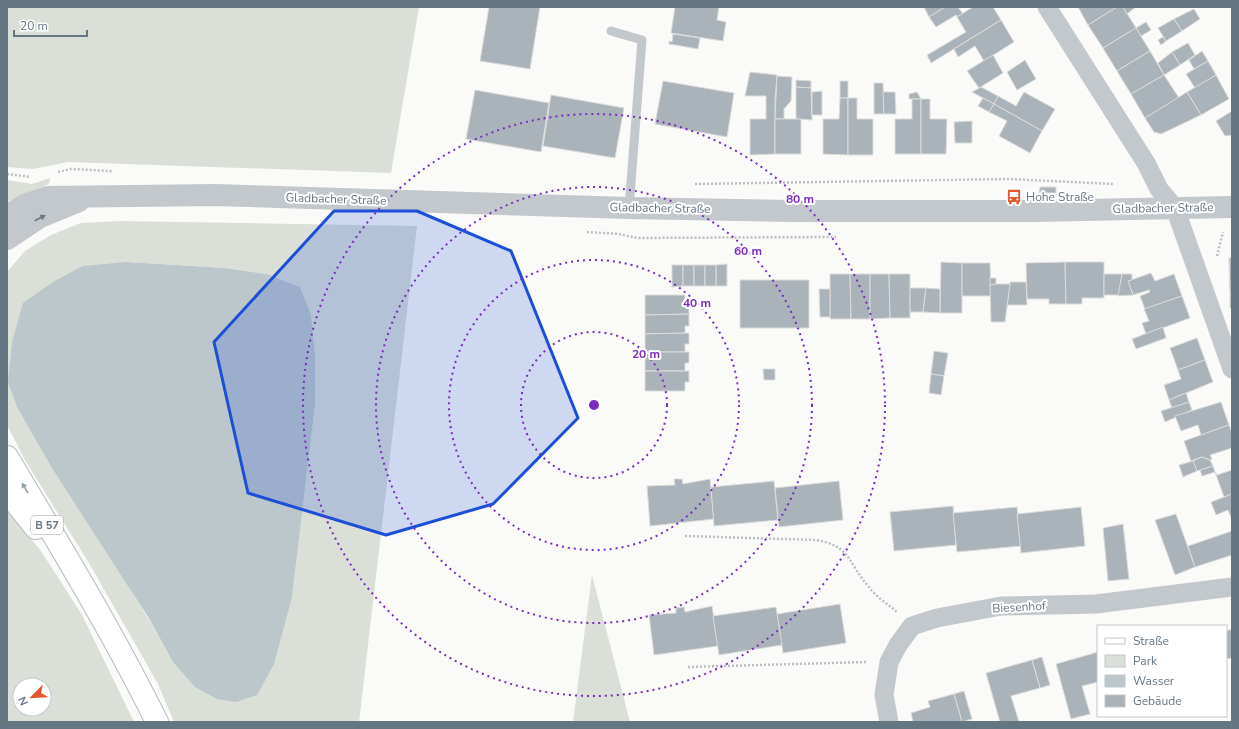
<svg xmlns="http://www.w3.org/2000/svg" width="1239" height="729" viewBox="0 0 1239 729" font-family="'Nunito Sans',sans-serif">
  <style>
    .green { fill: #dadfd7; fill-rule: evenodd }
    .water { fill: #bbc7cb }
    .building { fill: #aab3b9; stroke: #dcdcda }
    .lines { fill: none; stroke-linecap: round; stroke-linejoin: round }
    .primary-casing { stroke: #b5babe; stroke-width: 24 }
    .path { stroke: #bbbfc2; stroke-width: 2.5; stroke-dasharray: 2 2; stroke-linecap: butt }
    .service { stroke: #c3c8cc; stroke-width: 9 }
    .minor { stroke: #c3c8cc; stroke-width: 19 }
    .tertiary { stroke: #c3c8cc; stroke-width: 22 }
    .primary { stroke: #fff; stroke-width: 22 }
    .oneway { fill: #6a7a87 }
    .oneway2 { fill: #939fa8 }
    .marked { fill: #1d4ed8; fill-opacity: 0.2; stroke: #1d4ed8; stroke-width: 3; stroke-linejoin: round }
    .ring { fill: none; stroke: #7b2cbf; stroke-width: 2; stroke-dasharray: 2 4 }
    .labels { text-anchor: middle; dominant-baseline: central; stroke-width: 4; stroke-linejoin: round; paint-order: stroke }
    .shield { fill: #fff; stroke: #939fa8; stroke-width: 1 }
    .shield-label { font-size: 11px; font-weight: bold; fill: #657683 }
    .poi-label { font-size: 12px; fill: #657683; stroke: #fff; text-anchor: start }
    .street-label { font-size: 12px; fill: #657683; stroke: #fff }
    .centre { fill: #7b2cbf; stroke: #fff; stroke-width: 2 }
    .ring-label { font-size: 12px; text-anchor: middle; font-weight: bold; fill: #7b2cbf; stroke: #fff; stroke-width: 4; stroke-linejoin: round; paint-order: stroke }
  </style>
  <rect width="100%" height="100%" fill="#fafaf8"/>
  <g class="green">
    <path d="M7,7H419L391,173L68,162L33,169L7,167Z"/>
    <path d="M50,178L49,184L7,202V180L32,184Z"/>
    <path d="M120,221L417,226L359,722H174L158,684L89,563L26,462L7,425V272L25,251L51,235L81,223ZM127,262L225,268L267,274L300,287L311,314L315,353V406L292,597L173,662C125,575 68,494 18,409Z"/>
    <path d="M7,509L41,551L82,615L134,722H7ZM20,685H44V709H20Z"/>
    <path d="M592,575L630,722H573Z"/>
  </g>
  <path class="water" d="M127,262L225,268L267,274L300,287L311,314L315,353V406L292,597L274,664L257,695L236,702L217,699L195,687L173,662L148,617L52,468L18,409L8,382L12,342L23,303L53,282L83,266Z"/>
  <g class="building">
    <path d="M489,7H540L530,69L480,61Z"/>
    <path d="M675,7H719L717,20L726,22L723,41L671,33Z"/>
    <path d="M924,7H945L929,17Z"/>
    <path d="M945,7H958L963,14L957,17L956,15L936,27L929,17Z"/>
    <path d="M973,7H993L1001,20L931,63L927,55L966,32L957,17Z"/>
    <path d="M1078,7H1117L1088,25Z"/>
    <path d="M1117,7H1123L1136,28L1103,48L1088,25Z"/>
    <path d="M1123,7H1136L1127,14Z"/>
    <path d="M1194,9L1200,19L1182,31L1174,19Z"/>
    <path d="M1174,19L1182,31L1166,41L1158,28Z"/>
    <path d="M1001,20L1014,42L984,61L975,46L958,57L954,49Z"/>
    <path d="M1146,22L1151,30L1141,36L1136,28Z"/>
    <path d="M1136,28L1150,51L1117,71L1103,48Z"/>
    <path d="M673,34L700,38L698,49L669,44V41L672,42Z"/>
    <path d="M1163,37L1166,41L1161,45L1158,40Z"/>
    <path d="M1188,43L1195,55L1180,65L1172,52Z"/>
    <path d="M1150,51L1164,75L1131,94L1117,71Z"/>
    <path d="M1202,51L1208,61L1194,69L1189,60Z"/>
    <path d="M1172,52L1180,65L1164,75L1158,63Z"/>
    <path d="M993,55L1003,73L979,88L967,71Z"/>
    <path d="M1025,60L1036,79L1017,90L1007,72Z"/>
    <path d="M1208,61L1216,75L1195,88L1186,74Z"/>
    <path d="M750,72L777,75L775,100V154L750,155V119H766V96H745Z"/>
    <path d="M1164,75L1179,98L1145,118L1131,94Z"/>
    <path d="M1216,75L1229,99L1201,115L1187,92Z"/>
    <path d="M777,76L792,77L791,101L784,109V119H775Z"/>
    <path d="M796,80L811,81V88L796,87Z"/>
    <path d="M663,81L734,93L727,137L655,124Z"/>
    <rect x="840" y="81" width="8" height="17"/>
    <path d="M874,83H883L884,114H874Z"/>
    <path d="M796,87L811,88L812,120L796,119Z"/>
    <path d="M981,87L998,96L994,104L972,92Z"/>
    <path d="M475,90L549,103L541,152L466,139Z"/>
    <path d="M822,91V115H812V92Z"/>
    <path d="M883,92H895L896,114H884Z"/>
    <path d="M917,92L921,99H909V94Z"/>
    <path d="M1024,92L1055,109L1042,131L994,104L998,96L1016,106Z"/>
    <path d="M1187,92L1201,115L1161,134L1154,132L1145,118Z"/>
    <path d="M551,95L624,108L615,158L543,146Z"/>
    <path d="M840,98H848V155L823,154V119H839Z"/>
    <path d="M848,98H857V119H873V155H848Z"/>
    <path d="M983,98L994,104L989,112L978,106Z"/>
    <path d="M912,99H921V154H895V119H912Z"/>
    <path d="M921,99H930V119H947L946,154H921Z"/>
    <path d="M994,104L1042,131L1030,153L999,136L1007,121L989,112Z"/>
    <path d="M1232,111V135L1225,136L1216,121Z"/>
    <rect x="775" y="119" width="26" height="35"/>
    <path d="M972,121V143H955L954,122Z"/>
    <path d="M1040,187H1056V193H1039Z"/>
    <path d="M1229,258H1232V293H1230Z"/>
    <path d="M941,262L962,263V313H940Z"/>
    <path d="M1065,262L1066,304H1049V299H1027L1026,263Z"/>
    <path d="M1065,262H1104V298H1082V304H1066Z"/>
    <path d="M962,263H990L991,296H962Z"/>
    <path d="M727,264V286H716V265Z"/>
    <path d="M672,265H683V286L672,287Z"/>
    <rect x="683" y="265" width="11" height="21"/>
    <rect x="694" y="265" width="11" height="21"/>
    <rect x="705" y="265" width="11" height="21"/>
    <path d="M1151,273L1155,281L1174,274L1182,296L1145,309L1140,296L1150,292L1149,290L1133,295L1128,281Z"/>
    <path d="M830,274H850L851,319H830Z"/>
    <path d="M850,274H870V319H851Z"/>
    <path d="M870,274H889L890,318L870,319Z"/>
    <path d="M889,274H910V318H890Z"/>
    <path d="M1104,274H1122L1119,295H1104Z"/>
    <path d="M1122,274H1132V280L1128,281L1133,295L1118,296Z"/>
    <rect x="990" y="278" width="6" height="7"/>
    <rect x="740" y="280" width="69" height="48"/>
    <path d="M1010,282H1026L1027,305H1007Z"/>
    <path d="M996,284H1010L1005,322H991L990,285Z"/>
    <path d="M910,288H926L923,312H910Z"/>
    <path d="M926,288L940,289V313L923,312Z"/>
    <path d="M819,289H830V317H820Z"/>
    <rect x="1230" y="293" width="2" height="15"/>
    <path d="M645,295H685V303H689V314L645,315Z"/>
    <path d="M1182,296L1190,318L1146,334L1142,323L1149,321L1144,309Z"/>
    <path d="M689,314V326H685V333L645,334V315Z"/>
    <path d="M1163,327L1166,338L1136,349L1132,339Z"/>
    <path d="M689,333V344H685V352H645V334Z"/>
    <path d="M1197,338L1205,360L1178,370L1170,348Z"/>
    <path d="M934,351L948,353L944,376L931,374Z"/>
    <path d="M645,352H689V363H685V371H645Z"/>
    <path d="M1205,360L1213,382L1169,400L1164,385L1181,379L1178,370Z"/>
    <path d="M763,369H775V380H764Z"/>
    <path d="M645,371H689V382H685V391H645Z"/>
    <path d="M931,374L944,376L941,395L929,393Z"/>
    <path d="M1186,393L1189,402L1172,408L1169,400Z"/>
    <path d="M1189,402L1192,410L1165,422L1161,411Z"/>
    <path d="M1221,402L1229,425L1201,435L1198,425L1181,431L1175,416Z"/>
    <path d="M1229,425L1232,433V448L1210,455L1212,459L1210,460L1202,457L1191,461L1184,441Z"/>
    <path d="M1202,457L1210,460L1213,466L1197,471L1193,461Z"/>
    <path d="M1193,461L1197,471L1183,477L1179,465Z"/>
    <path d="M1213,466L1215,472L1202,476L1200,470Z"/>
    <path d="M1232,470V494L1224,497L1215,472L1217,475Z"/>
    <path d="M674,479H682L683,484L710,479L714,519L650,526L647,486L675,485Z"/>
    <path d="M774,481L778,520L714,526L711,487Z"/>
    <path d="M839,481L843,520L779,527L775,488Z"/>
    <path d="M1232,494V520L1228,510L1216,515L1211,502Z"/>
    <path d="M953,506L956,545L894,551L890,512Z"/>
    <path d="M1017,507L1021,546L957,552L953,513Z"/>
    <path d="M1081,507L1085,546L1021,553L1017,514Z"/>
    <path d="M1176,514L1195,567L1175,575L1155,520Z"/>
    <path d="M1123,524L1129,579L1108,581L1103,528Z"/>
    <path d="M1232,531V555L1195,567L1188,546Z"/>
    <path d="M840,604L846,643L783,653L777,614Z"/>
    <path d="M712,606L718,646L654,655L649,615L676,613V608L684,607L685,612Z"/>
    <path d="M776,607L782,645L719,655L713,616Z"/>
    <path d="M1232,629V658L1226,659V631Z"/>
    <path d="M1098,652V682L1082,686L1090,714L1071,719L1056,664Z"/>
    <path d="M1042,657L1050,685L1040,688L1032,660Z"/>
    <path d="M1032,660L1040,688L1011,696L1019,722H1000L986,673Z"/>
    <path d="M964,691L972,719L962,722L954,694Z"/>
    <path d="M954,694L962,722H913L911,713L930,707L928,701Z"/>
  </g>
  <g class="lines">
    <defs>
      <g id="primary">
        <path d="M7,457C59,544 112,631 157,722"/>
        <path d="M7,492L36,528"/>
      </g>
    </defs>
    <use href="#primary" class="primary-casing"/>
    <g class="path">
      <path d="M58,172L71,169L112,171"/>
      <path d="M7,174L30,177"/>
      <path d="M695,184L1008,179L1114,184"/>
      <path d="M587,232L619,234L637,238L836,237"/>
      <path d="M1217,256L1223,232"/>
      <path d="M685,536L816,540C852,546 848,564 869,587C876,597 888,604 897,612"/>
      <path d="M688,667L867,662"/>
    </g>
    <path class="service" d="M611,31L642,40L629,208"/>
    <g class="minor">
      <path d="M1047,7L1146,163L1159,189L1175,208L1232,369"/>
      <path d="M889,722L884,695L889,662L898,645L912,626L937,618L1001,606L1096,604L1232,587"/>
    </g>
    <g class="tertiary">
      <path d="M7,216L25,205L48,197L215,195L629,208L794,211H1034L1232,207"/>
      <path d="M7,239L40,217L79,201"/>
    </g>
    <use href="#primary" class="primary"/>
  </g>
  <defs><path id="oneway-solid" d="M-6-.8H1V-3.2L6.5 0L1 3.2V.8H-6Z"/></defs>
  <use class="oneway" href="#oneway-solid" transform="translate(40 218) rotate(-27)"/>
  <use class="oneway2" href="#oneway-solid" transform="translate(25 488) rotate(-121)"/>
  <path class="marked" d="M334,211H417L511,251L578,418L493,504L386,535L248,493L214,342Z"/>
  <g class="ring">
    <circle cx="594" cy="405" r="73"/>
    <circle cx="594" cy="405" r="145"/>
    <circle cx="594" cy="405" r="218"/>
    <circle cx="594" cy="405" r="291"/>
  </g>
  <defs>
    <symbol id="bus-bare" viewBox="-9 -9 18 18"><path d="M-5-6H5V4H4V6H2V4H-2V6H-4V4H-5ZM-3.5-4V0h7V-4ZM-3.5 1.2v1.5H-2V1.2ZM2 1.2v1.5H3.5V1.2Z" fill="#e4572e" stroke="#fff" stroke-width="2.5" paint-order="stroke"/></symbol>
  </defs>
  <g fill-rule="evenodd">
    <use href="#bus-bare" x="1003" y="186" width="22" height="22"/>
  </g>
  <g class="labels">
    <rect class="shield" x="31" y="516" width="32" height="18" rx="3"/>
    <g class="shield-label">
      <text x="47" y="525">B 57</text>
    </g>
    <g class="poi-label">
      <text x="1026" y="197">Hohe Straße</text>
    </g>
    <g class="street-label">
      <text transform="translate(336 199) rotate(2)">Gladbacher Straße</text>
      <text transform="translate(660 208) rotate(1)">Gladbacher Straße</text>
      <text transform="translate(1163 208) rotate(-1)">Gladbacher Straße</text>
      <text transform="translate(1019 607) rotate(-3)">Biesenhof</text>
    </g>
  </g>
  <circle cx="594" cy="405" r="6" class="centre"/>
  <g class="ring-label">
    <text x="800" y="203">80 m</text>
    <text x="748" y="255">60 m</text>
    <text x="697" y="307">40 m</text>
    <text x="646" y="358">20 m</text>
  </g>
  <rect width="1239" height="729" fill="none" stroke="#657683" stroke-width="16"/>
  <rect x="1097" y="625" width="130" height="92" fill="#ffffff" stroke="#c1c8cd"/>
  <rect x="1105" y="638" width="20" height="6" fill="#ffffff" stroke="#c1c8cd"/>
  <text x="1133" y="645" font-size="12" fill="#657683">Straße</text>
  <rect x="1105" y="655" width="20" height="12" fill="#dadfd7" stroke="#c1c8cd"/>
  <text x="1133" y="665" font-size="12" fill="#657683">Park</text>
  <rect x="1105" y="675" width="20" height="12" fill="#bbc7cb" stroke="#c1c8cd"/>
  <text x="1133" y="685" font-size="12" fill="#657683">Wasser</text>
  <rect x="1105" y="695" width="20" height="12" fill="#aab3b9" stroke="#c1c8cd"/>
  <text x="1133" y="705" font-size="12" fill="#657683">Gebäude</text>
  <g transform="translate(32 697) rotate(246)"><circle r="19" fill="#ffffff" stroke="#c1c8cd"/>
  <path d="M0-3L7 15L0 10L-7 15Z" fill="#e4572e"/>
  <text y="-6" font-size="11" font-weight="bold" text-anchor="middle" fill="#657683">N</text>
  </g>
  <path d="M14 30v6h73v-6" fill="none" stroke="#657683" stroke-width="2"/>
  <text x="20" y="30" font-size="12" fill="#657683" stroke="#ffffff" stroke-width="3" paint-order="stroke">20 m</text>
</svg>
